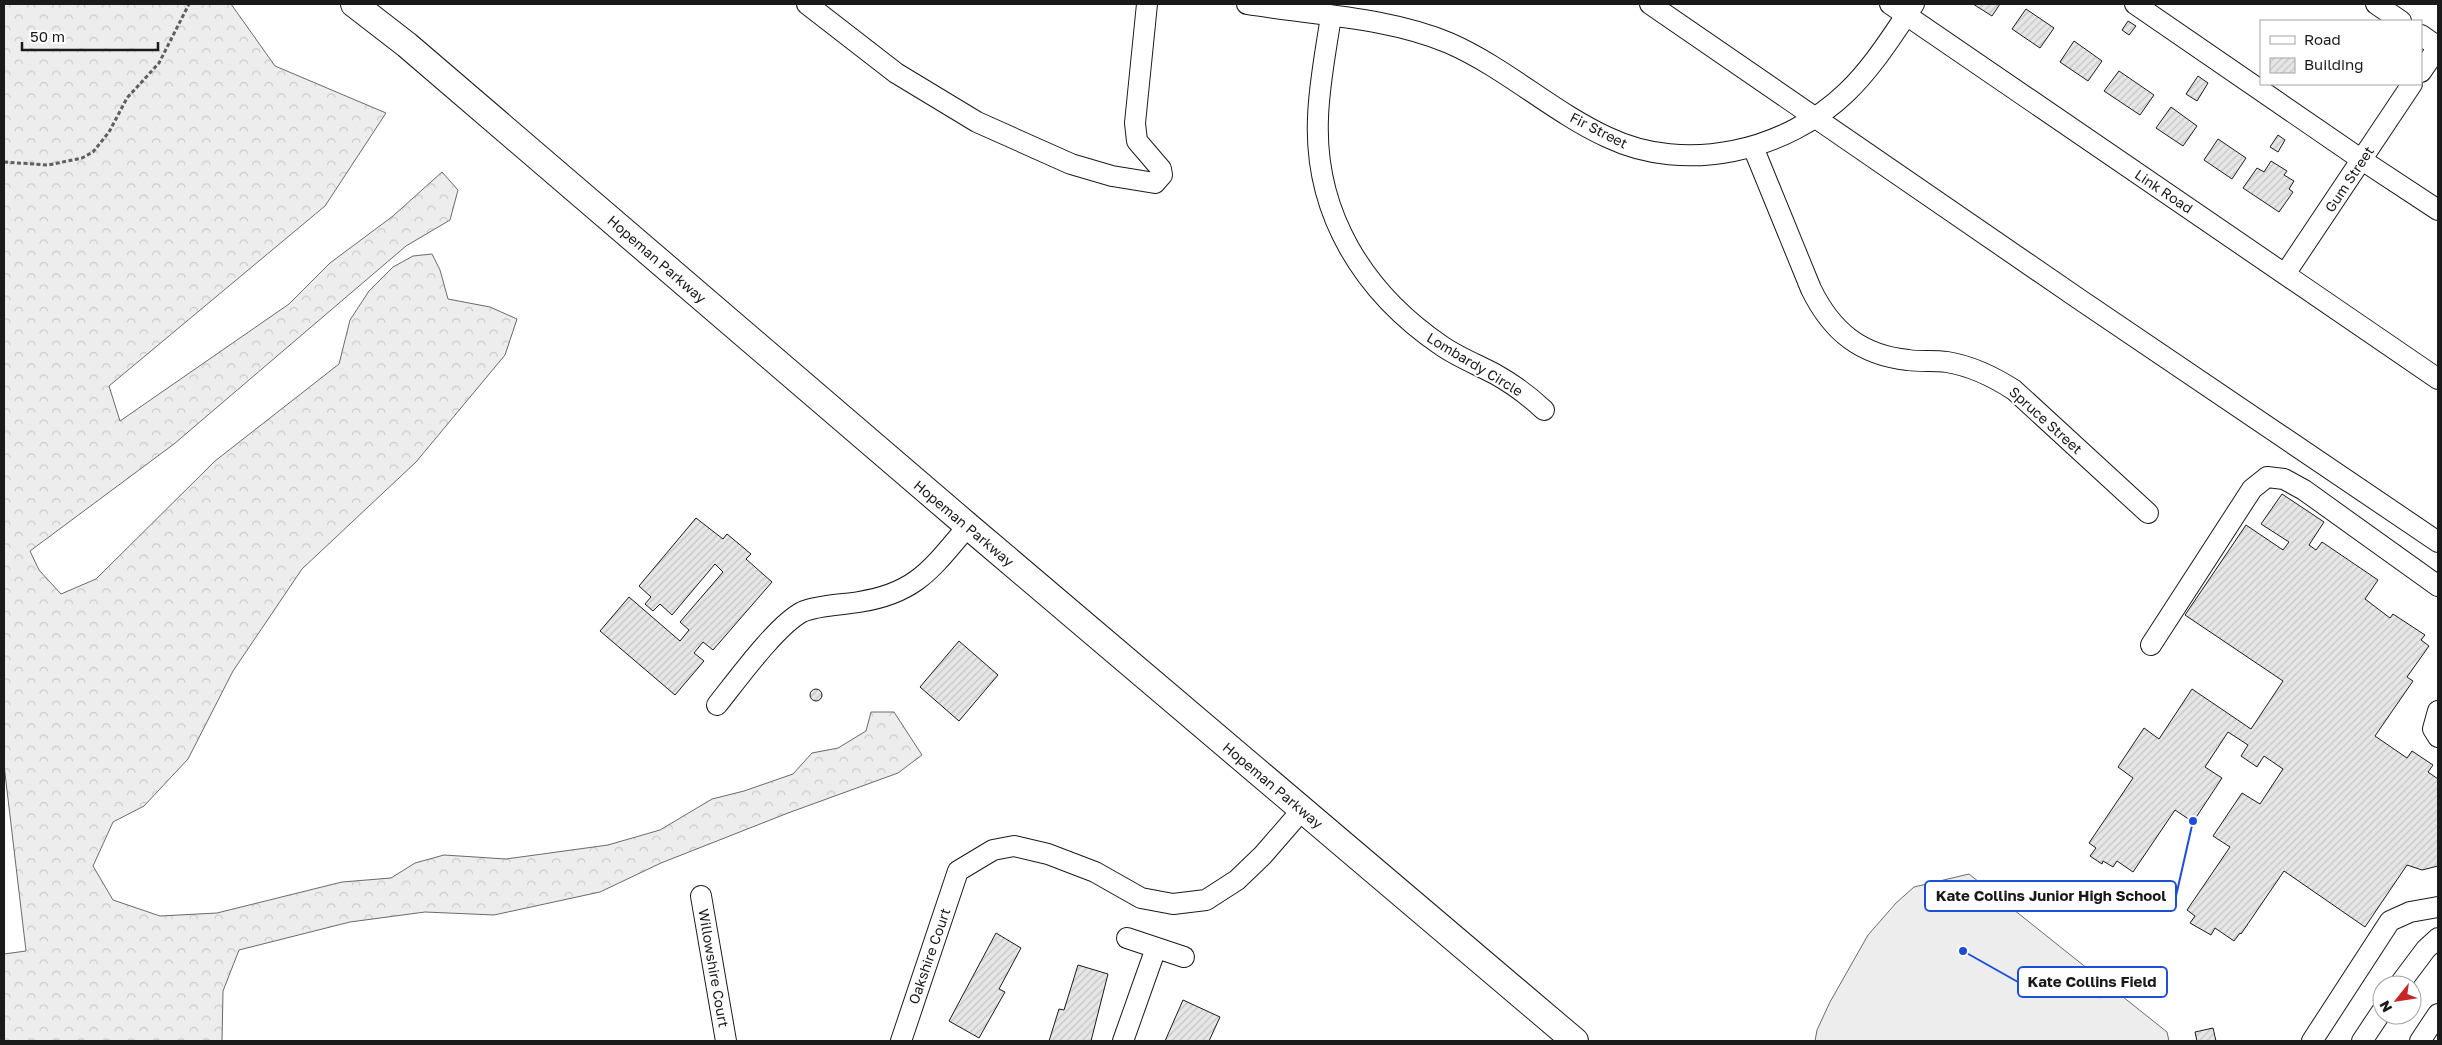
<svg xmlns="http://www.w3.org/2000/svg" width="2442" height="1045" viewBox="0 0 2442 1045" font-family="'Golos Text',sans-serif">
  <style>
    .built { fill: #ededed; stroke: #6a6a6a }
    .forest { fill: url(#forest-crowns); stroke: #6a6a6a }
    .building { fill: url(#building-hatch); stroke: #1a1a1a }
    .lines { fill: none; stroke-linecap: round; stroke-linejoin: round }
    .minor-casing { stroke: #1a1a1a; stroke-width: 22 }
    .major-casing { stroke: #1a1a1a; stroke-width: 28 }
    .path { stroke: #5f5f5f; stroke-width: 3; stroke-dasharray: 4 2.5; stroke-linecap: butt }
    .minor { stroke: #fff; stroke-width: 20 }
    .major { stroke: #fff; stroke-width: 26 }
    .labels { text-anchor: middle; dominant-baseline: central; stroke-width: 4; stroke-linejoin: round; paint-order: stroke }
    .street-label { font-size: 14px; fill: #1a1a1a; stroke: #fff }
    .leader { fill: none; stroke: #1d4ed8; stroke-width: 2 }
    .callout-dot { fill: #1d4ed8; stroke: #fff; stroke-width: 2 }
    .callout { fill: #fff; stroke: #1d4ed8; stroke-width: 2 }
    .callout-label { font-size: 15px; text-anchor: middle; font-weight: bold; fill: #1a1a1a }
  </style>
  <defs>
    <pattern id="forest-crowns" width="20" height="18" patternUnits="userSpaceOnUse" patternTransform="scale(1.25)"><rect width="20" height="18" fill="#ededed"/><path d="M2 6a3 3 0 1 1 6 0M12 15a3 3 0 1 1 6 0" fill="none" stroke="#cbcbcb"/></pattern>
    <pattern id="building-hatch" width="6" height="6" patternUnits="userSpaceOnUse" patternTransform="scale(1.25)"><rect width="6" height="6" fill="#e6e6e6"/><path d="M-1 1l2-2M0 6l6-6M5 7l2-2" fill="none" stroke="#c5c5c5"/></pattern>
  </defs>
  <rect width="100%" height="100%" fill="#fff"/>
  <path class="built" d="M1969,874L2167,1032L2169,1041H1815L1817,1030L1830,1002L1868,935L1896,903L1914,887Z"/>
  <path class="forest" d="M4,4H231L275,66L386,113L325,206L109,386L120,421L289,304L330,263L393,216L442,172L458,190L450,220L406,246L174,444L30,551L39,570L61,594L96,579L215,461L339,364L350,320L369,291L393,267L413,256L432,254L440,270L448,299L490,307L517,319L505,355L416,462L302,569L233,671L188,759L144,806L113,822L93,866L113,900L160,916L217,913L342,882L391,878L415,863L444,855L506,859L608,845L660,830L712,799L744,791L793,774L812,753L838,748L866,731L871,712H894L922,755L898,773L788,813L661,863L600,892L494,915L425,912L350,922L239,950L223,991L222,1041H4V954L26,951L4,765Z"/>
  <g class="building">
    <path d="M1973,4H2000L1992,16Z"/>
    <path d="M2026,9L2054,28L2040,48L2012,29Z"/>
    <path d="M2128,21L2136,26L2129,35L2122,30Z"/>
    <path d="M2074,41L2102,61L2088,81L2060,62Z"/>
    <path d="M2119,71L2154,95L2140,115L2104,91Z"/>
    <path d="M2198,76L2208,83L2197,101L2186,94Z"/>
    <path d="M2171,107L2197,126L2183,146L2156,128Z"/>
    <path d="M2278,135L2285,140L2278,152L2270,147Z"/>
    <path d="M2218,139L2246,158L2232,179L2204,160Z"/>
    <path d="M2271,161L2287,171L2284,175L2294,181L2289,189L2293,192L2279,212L2243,188L2257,168L2264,172Z"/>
    <path d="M2282,494L2324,522L2309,545L2316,550L2322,542L2378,580L2365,599L2390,618L2393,614L2425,635L2421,640L2429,646L2407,677L2413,681L2375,736L2407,758L2412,751L2433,765L2428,772L2438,779V866L2422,870L2407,865L2365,927L2284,871L2241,934L2240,933L2234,941L2215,928L2211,935L2190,923L2195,916L2187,910L2230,847L2213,836L2242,793L2260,804L2283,769L2264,756L2257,767L2241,756L2248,745L2228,732L2205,767L2222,778L2193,822L2175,810L2133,872L2117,861L2113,867L2103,861L2102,864L2090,856L2096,848L2089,843L2133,778L2118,767L2144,728L2159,739L2192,689L2251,729L2283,681L2185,615L2246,525L2283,550L2289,542L2261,524Z"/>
    <path d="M696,518L723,539L727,534L751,554L746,559L772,582L713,650L703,642L694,653L704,661L675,695L600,631L629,597L680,641L689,630L680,622L723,572L715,564L672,615L660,604L653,611L645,604L651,597L639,586Z"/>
    <path d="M959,641L998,675L959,721L920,687Z"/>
    <circle cx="816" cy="695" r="6"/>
    <path d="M996,933L1021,948L999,989L1005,992L979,1038L949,1021Z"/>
    <path d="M1078,965L1108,974L1091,1041H1049L1059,1009L1064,1010Z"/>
    <path d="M2075,972L2104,992L2100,998L2071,978Z"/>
    <path d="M1183,1000L1220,1017L1209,1041H1165Z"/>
    <path d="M2213,1028L2216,1041H2197L2195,1032Z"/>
  </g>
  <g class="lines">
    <defs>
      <g id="minor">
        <path d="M807,4L896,73L977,122L1071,164L1112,176L1155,183L1162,175L1161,169L1137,141L1135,123L1147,4"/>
        <path d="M1247,4C1314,15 1387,17 1449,43C1506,68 1551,111 1607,137C1686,175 1786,151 1847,92C1874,66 1893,34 1914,4"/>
        <path d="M1650,4L2079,299L2438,542"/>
        <path d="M1890,4L2438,379"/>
        <path d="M2135,4L2362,160L2438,210"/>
        <path d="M2376,4L2401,21"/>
        <path d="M1331,16C1326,50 1319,84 1318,118C1314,214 1364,293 1442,346C1458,357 1478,365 1495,374C1513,384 1529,396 1544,410"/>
        <path d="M2421,35L2438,47"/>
        <path d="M2421,72L2438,47"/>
        <path d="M1753,147L1811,289C1832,332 1861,355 1908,360C1921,362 1934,360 1947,362C1971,366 1994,377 2014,390L2148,513"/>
        <path d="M2285,274L2412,84"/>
        <path d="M2151,645L2252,489L2267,477L2284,479L2304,490L2438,586"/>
        <path d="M717,705C737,680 776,626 802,612C818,605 842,605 859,602C917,593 932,568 968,526"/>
        <path d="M2438,711L2433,729L2438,737"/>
        <path d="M701,896L726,1041"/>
        <path d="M1127,938L1184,957"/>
        <path d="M2399,985L2426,949L2438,938"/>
        <path d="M901,1041L958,871L993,850L1014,846L1048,854L1095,872L1141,898L1173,904L1206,900L1237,880L1263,855L1302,810"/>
        <path d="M1123,1041L1156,948"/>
        <path d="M2312,1041L2390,921L2410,912L2438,907"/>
        <path d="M2362,1041L2382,1011"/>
        <path d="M2420,1041L2438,1014"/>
      </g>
      <path id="major" d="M354,4L407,45L968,526L1575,1041"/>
    </defs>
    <use href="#minor" class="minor-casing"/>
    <use href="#major" class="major-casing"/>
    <path class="path" d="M4,162L48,165L82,158L93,152L109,132L127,98L159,63L189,4"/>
    <use href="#minor" class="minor"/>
    <use href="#major" class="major"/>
  </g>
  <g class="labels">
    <g class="street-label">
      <text transform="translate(1599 130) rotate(27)">Fir Street</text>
      <text transform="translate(2349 179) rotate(-56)">Gum Street</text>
      <text transform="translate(2164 191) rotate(34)">Link Road</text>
      <text transform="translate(657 259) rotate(41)">Hopeman Parkway</text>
      <text transform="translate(1475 364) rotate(31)">Lombardy Circle</text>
      <text transform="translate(2046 420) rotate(42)">Spruce Street</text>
      <text transform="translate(964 523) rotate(40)">Hopeman Parkway</text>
      <text transform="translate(1273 785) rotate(40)">Hopeman Parkway</text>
      <text transform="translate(929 956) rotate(-71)">Oakshire Court</text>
      <text transform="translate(714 968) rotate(80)">Willowshire Court</text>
    </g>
  </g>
  <path class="leader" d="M2193 821L2176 896M1963 951L2018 982"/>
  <g class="callout-dot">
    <circle cx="2193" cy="821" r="5"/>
    <circle cx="1963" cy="951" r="5"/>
  </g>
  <g class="callout">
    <rect x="1925" y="881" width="251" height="30" rx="5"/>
    <rect x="2018" y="967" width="149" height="30" rx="5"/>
  </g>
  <g class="callout-label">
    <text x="2051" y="901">Kate Collins Junior High School</text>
    <text x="2092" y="987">Kate Collins Field</text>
  </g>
  <rect width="2442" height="1045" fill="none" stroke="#1a1a1a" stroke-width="10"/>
  <rect x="2260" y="20" width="162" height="65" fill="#ffffff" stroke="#a3a3a3"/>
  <rect x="2270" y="36" width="25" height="8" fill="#ffffff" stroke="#a3a3a3"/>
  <text x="2304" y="45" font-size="15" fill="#1a1a1a">Road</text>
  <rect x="2270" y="58" width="25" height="15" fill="url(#building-hatch)" stroke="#a3a3a3"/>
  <text x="2304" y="70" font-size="15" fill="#1a1a1a">Building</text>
  <g transform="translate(2397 1000) rotate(240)"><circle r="24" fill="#ffffff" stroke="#a3a3a3"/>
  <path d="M0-4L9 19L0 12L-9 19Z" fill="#c62828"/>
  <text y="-8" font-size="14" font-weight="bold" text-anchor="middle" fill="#1a1a1a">N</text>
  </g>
  <path d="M22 42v8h136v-8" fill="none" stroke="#1a1a1a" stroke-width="2.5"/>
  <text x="30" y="42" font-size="15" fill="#1a1a1a" stroke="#ffffff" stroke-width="4" paint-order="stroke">50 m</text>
</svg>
